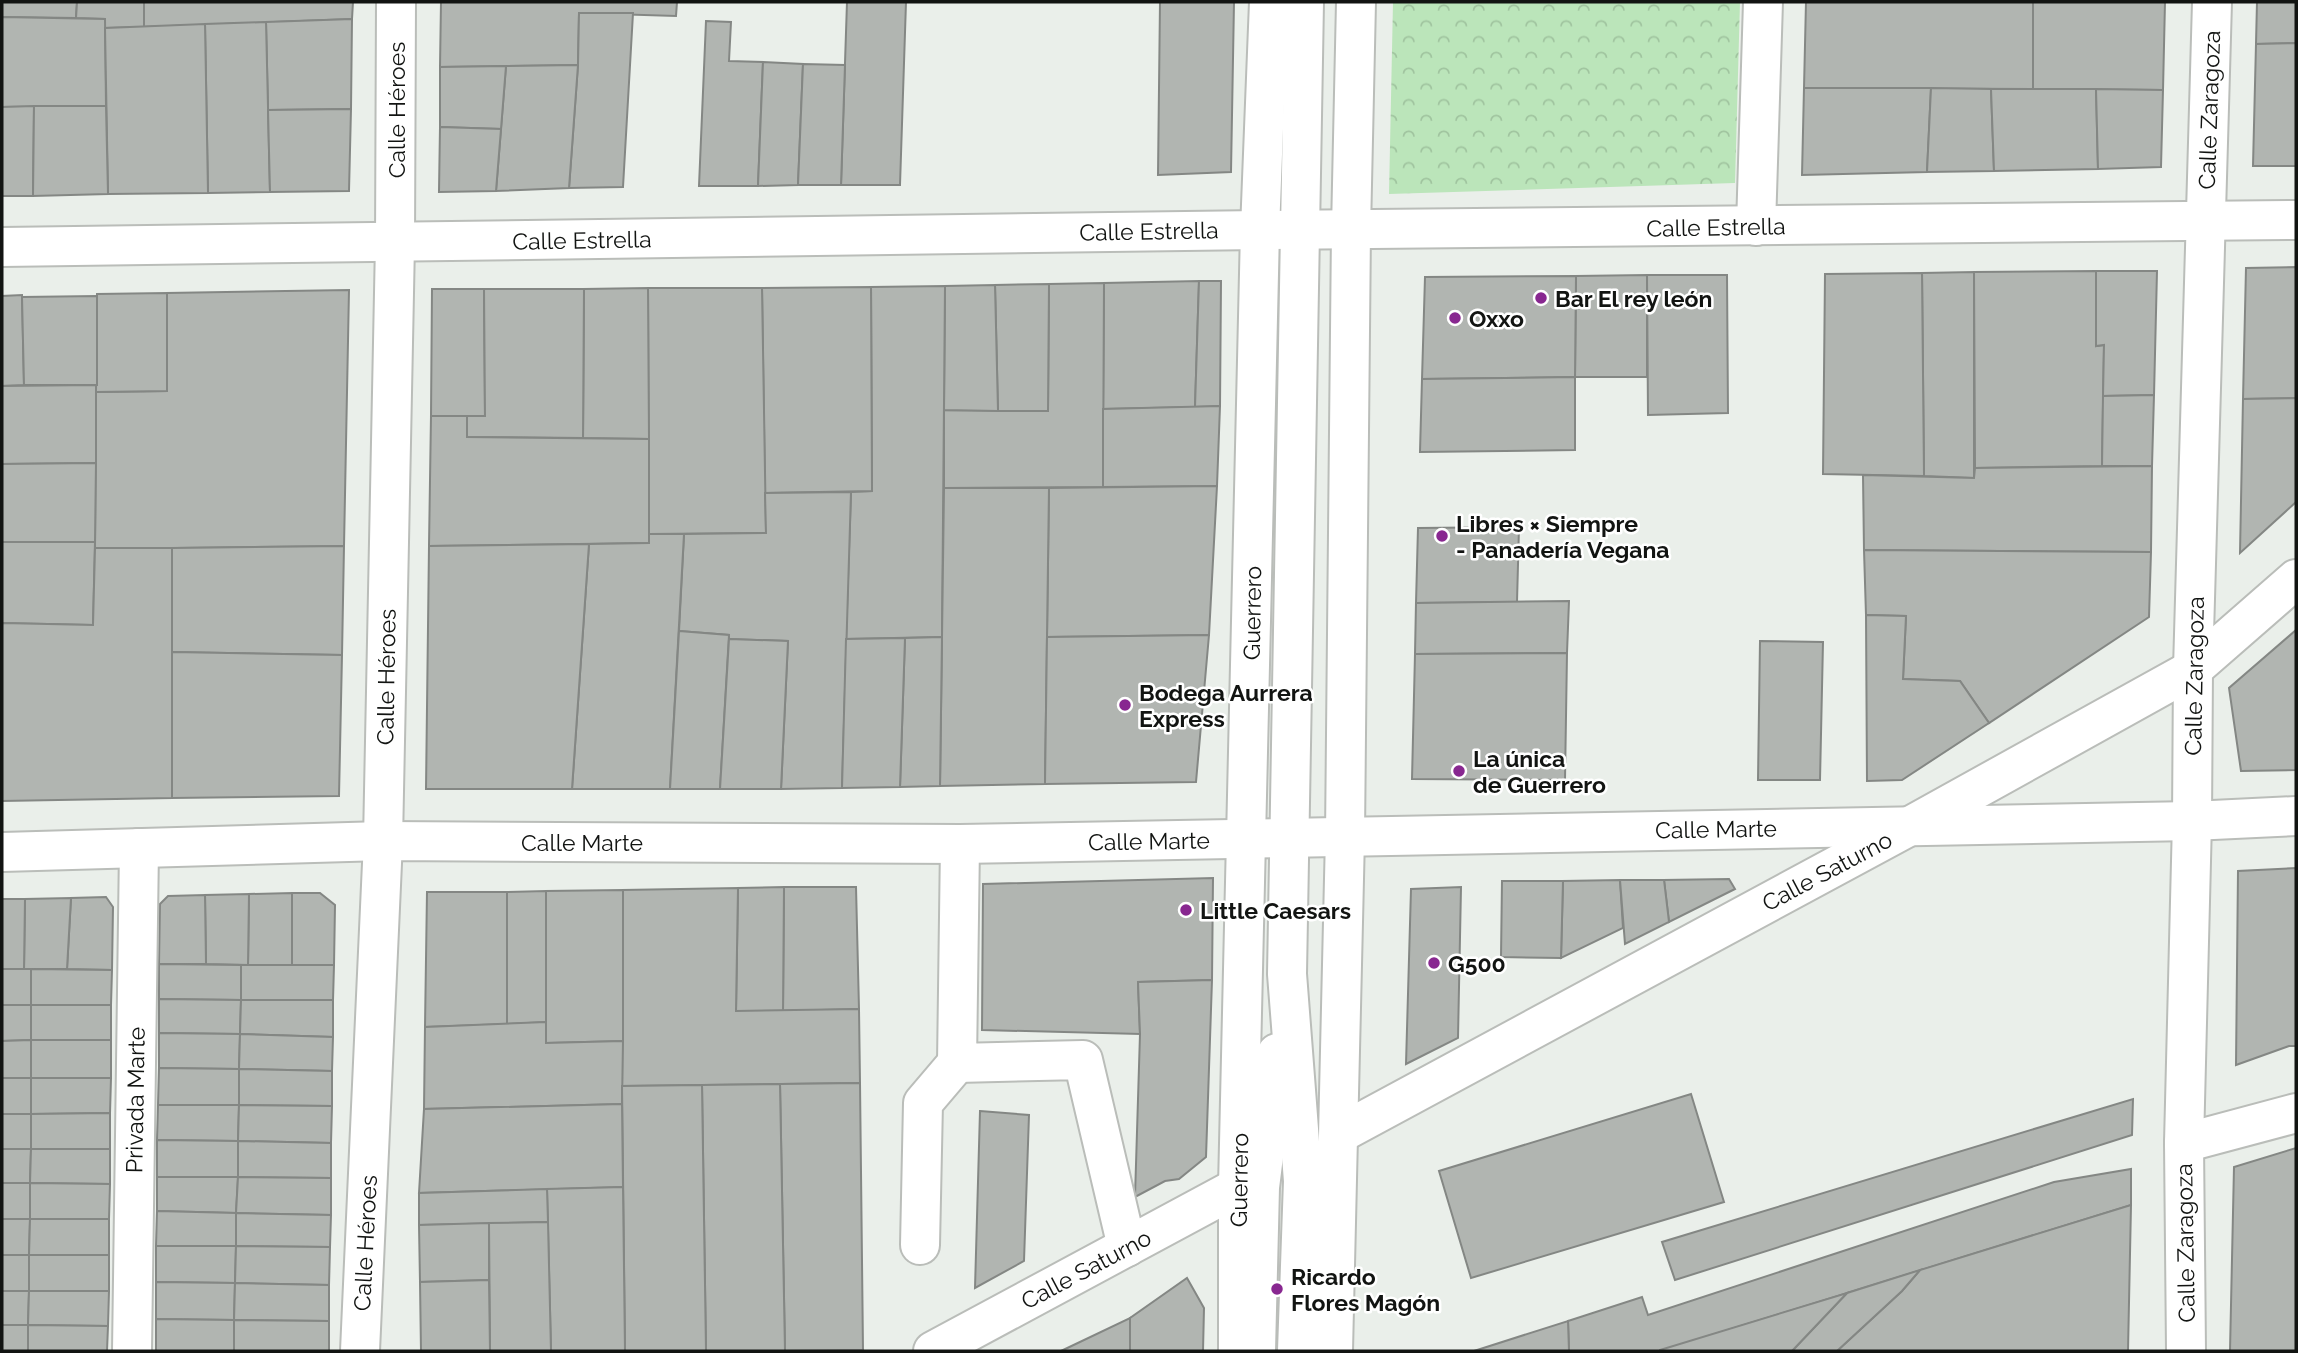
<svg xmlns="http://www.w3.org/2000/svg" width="2298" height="1353" viewBox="0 0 2298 1353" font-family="Raleway,sans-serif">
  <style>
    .park { fill: url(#park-crowns) }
    .building { fill: #b1b5b1; stroke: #848784; stroke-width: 2 }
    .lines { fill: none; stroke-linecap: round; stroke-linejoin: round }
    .minor-casing { stroke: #babdb9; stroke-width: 42 }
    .major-casing { stroke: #babdb9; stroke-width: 42 }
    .minor { stroke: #fff; stroke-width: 38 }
    .major { stroke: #fff; stroke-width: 38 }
    .poi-dot { fill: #882790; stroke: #fff; stroke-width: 2.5 }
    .labels { text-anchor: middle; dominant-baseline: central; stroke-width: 5; stroke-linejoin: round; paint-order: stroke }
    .street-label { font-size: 23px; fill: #121412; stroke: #fff }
    .poi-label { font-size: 23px; font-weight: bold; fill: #121412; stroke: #fff; text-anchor: start }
  </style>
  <defs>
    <pattern id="park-crowns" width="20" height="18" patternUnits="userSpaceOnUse" patternTransform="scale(1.75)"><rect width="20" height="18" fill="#bbe5ba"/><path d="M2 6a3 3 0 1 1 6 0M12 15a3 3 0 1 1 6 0" fill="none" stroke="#a0c49f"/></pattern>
  </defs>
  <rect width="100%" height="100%" fill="#eaefea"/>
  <path class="park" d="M1393,2H1740L1735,183L1389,194Z"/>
  <g class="building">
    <path d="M2,2H77L76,18L2,17Z"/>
    <path d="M77,2H144V27L105,28V19L76,18Z"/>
    <path d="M144,2H353L352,19L144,27Z"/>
    <path d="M441,2H677L676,16L579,13L578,65L440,67Z"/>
    <path d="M847,2H906L900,185H841Z"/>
    <path d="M1160,2H1234L1231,172L1158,175Z"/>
    <path d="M1806,2H2033V89L1804,88Z"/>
    <path d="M2033,2H2165L2163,90L2033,89Z"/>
    <path d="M2257,2H2296V43L2256,44Z"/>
    <path d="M579,13H633L623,187L569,188L578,65Z"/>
    <path d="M2,17L105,19L106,106L2,107Z"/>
    <path d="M352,19L351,109L268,110L266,22Z"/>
    <path d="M706,21L731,22L729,61L763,62L758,186H699Z"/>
    <path d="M266,22L270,192L208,193L205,24Z"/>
    <path d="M205,24L208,193L108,194L105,28Z"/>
    <path d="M2296,43V166H2253L2256,44Z"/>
    <path d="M763,62L803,64L798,185L758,186Z"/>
    <path d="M803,64L845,65L841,185H798Z"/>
    <path d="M578,65L569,188L496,191L506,66Z"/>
    <path d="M506,66L501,129L440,127V67Z"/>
    <path d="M1804,88H1931L1927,172L1802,175Z"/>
    <path d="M1931,88L1991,89L1994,171L1927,172Z"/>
    <path d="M1991,89H2096L2098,169L1994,171Z"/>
    <path d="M2096,89L2163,90L2161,167L2098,169Z"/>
    <path d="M34,106L33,196H2V107Z"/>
    <path d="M34,106H106L108,194L33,196Z"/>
    <path d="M351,109L349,191L270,192L268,110Z"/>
    <path d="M440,127L501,129L496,191L439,192Z"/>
    <path d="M2296,267V398L2243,399L2246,268Z"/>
    <path d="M2096,271V346L2104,345L2102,466L1975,468L1974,272Z"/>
    <path d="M2096,271H2157L2154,395L2103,396L2104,345L2096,346Z"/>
    <path d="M1974,272V478L1924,476L1922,273Z"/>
    <path d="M1922,273L1924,476L1823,474L1825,274Z"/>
    <path d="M1647,275H1727L1728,413L1648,415Z"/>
    <path d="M1647,275V377H1575L1576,276Z"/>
    <path d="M1576,276L1575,377L1422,379L1425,277Z"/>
    <path d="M1199,281L1195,407L1103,409L1104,283Z"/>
    <path d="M1199,281H1221L1220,406L1195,407Z"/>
    <path d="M1104,283L1103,487L944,488V410L1048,411L1049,284Z"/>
    <path d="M1049,284L1048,411H998L995,285Z"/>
    <path d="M995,285L998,411L944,410L945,286Z"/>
    <path d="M945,286L942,637L846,639L851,492L872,491L871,287Z"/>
    <path d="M871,287L872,491L765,493L762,288Z"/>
    <path d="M648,288H762L766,533L649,534Z"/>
    <path d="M648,288L649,439L583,438L584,289Z"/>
    <path d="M432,289H484L485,416H431Z"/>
    <path d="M484,289H584L583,438L467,437V416H485Z"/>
    <path d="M349,290L344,546L95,549L96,392L167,391V293Z"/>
    <path d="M167,293V391L96,392L97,294Z"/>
    <path d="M22,295L24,385L2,386V296Z"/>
    <path d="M97,296V385H24L22,297Z"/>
    <path d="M1575,377V450L1420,452L1422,379Z"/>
    <path d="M96,385V463L2,464V386Z"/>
    <path d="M2154,395L2152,466H2102L2103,396Z"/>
    <path d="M2296,398V502L2240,553L2243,399Z"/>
    <path d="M1220,406L1217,486L1103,487V409Z"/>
    <path d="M431,416H467V437L649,439V543L429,546Z"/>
    <path d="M96,463L95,542H2V464Z"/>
    <path d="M2152,466L2151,552L1864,550L1863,475L1974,478L1975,468Z"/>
    <path d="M1217,486L1209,635L1047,637L1049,488Z"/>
    <path d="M944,488H1049L1045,784L940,786Z"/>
    <path d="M851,492L842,788L781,789L788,641L729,639V635L679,631L684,534L766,533L765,493Z"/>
    <path d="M1519,527L1517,602L1416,603L1418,528Z"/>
    <path d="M649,534H684L670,789H572L589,544L649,543Z"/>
    <path d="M2,542H95L93,625L2,623Z"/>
    <path d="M589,544L572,789H426L429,546Z"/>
    <path d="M344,546L342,655L172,652V548Z"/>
    <path d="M95,548H172V798L2,801V623L93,625Z"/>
    <path d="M1864,550L2151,552L2149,617L1989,723L1960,681L1903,679L1906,616L1866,615Z"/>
    <path d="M1569,601L1567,653L1415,654L1416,603Z"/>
    <path d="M1866,615L1906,616L1903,679L1960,681L1989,723L1902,780L1867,781Z"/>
    <path d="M2296,630V770L2241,771L2229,688Z"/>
    <path d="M679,631L729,635L720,789H670Z"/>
    <path d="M1209,635L1196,782L1045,784L1047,637Z"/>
    <path d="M942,637L940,786L900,787L905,638Z"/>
    <path d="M905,638L900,787L842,788L846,639Z"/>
    <path d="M729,639L788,641L781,789H720Z"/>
    <path d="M1760,641L1823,642L1820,780H1758Z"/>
    <path d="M172,652L342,655L339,796L172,798Z"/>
    <path d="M1567,653L1565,780L1412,779L1415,654Z"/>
    <path d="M2296,868V1046H2289L2236,1065L2238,871Z"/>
    <path d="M1213,878L1212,980L1138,982L1140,1034L982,1030L983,884Z"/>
    <path d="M1729,879L1735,889L1669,922L1664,880Z"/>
    <path d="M1620,880L1623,928L1561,958L1563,881Z"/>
    <path d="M1620,880H1664L1669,922L1625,944Z"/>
    <path d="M1502,881H1563L1561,958L1501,957Z"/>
    <path d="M784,887H856L859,1009L783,1011Z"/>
    <path d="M784,887L783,1011H736L738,888Z"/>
    <path d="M1461,887L1458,1038L1406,1064L1411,889Z"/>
    <path d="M738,888L736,1011L859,1009L860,1083L622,1086L623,890Z"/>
    <path d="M623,890V1041L546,1043V891Z"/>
    <path d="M546,891V1022L507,1024V892Z"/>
    <path d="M427,892H507V1024L425,1027Z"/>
    <path d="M292,893V965H248L249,894Z"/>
    <path d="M292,893H320L335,905L334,965H292Z"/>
    <path d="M249,894L248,965L206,964L205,895Z"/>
    <path d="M205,895L206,964H159L160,904L168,896Z"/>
    <path d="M106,897L113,907L112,970L67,969L71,898Z"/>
    <path d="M71,898L67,969H24L25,899Z"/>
    <path d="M2,899H25L24,969H2Z"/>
    <path d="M159,964L241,965V1000L159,999Z"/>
    <path d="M241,965H334L333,1000H241Z"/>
    <rect x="2" y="969" width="29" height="36"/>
    <path d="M31,969L112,970L111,1005H31Z"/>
    <path d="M1212,980L1206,1157L1179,1179L1165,1181L1135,1197L1140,1034L1138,982Z"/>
    <path d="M159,999L241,1000L240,1034L159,1033Z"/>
    <path d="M241,1000H333V1037L240,1034Z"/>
    <path d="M2,1005H31V1040L2,1041Z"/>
    <rect x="31" y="1005" width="80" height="35"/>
    <path d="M546,1022V1043L623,1041L622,1104L424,1109L425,1027Z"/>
    <path d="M159,1033L240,1034L239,1069L159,1068Z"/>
    <path d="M240,1034L333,1037L332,1071L239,1069Z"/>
    <path d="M31,1040V1078H2V1041Z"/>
    <rect x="31" y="1040" width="80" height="38"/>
    <path d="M159,1068L239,1069V1105H158Z"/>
    <path d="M239,1069L332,1071V1106L239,1105Z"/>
    <rect x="2" y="1078" width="29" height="36"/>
    <path d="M31,1078H111L110,1113L31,1114Z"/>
    <path d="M860,1083L863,1350L785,1351L780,1084Z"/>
    <path d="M780,1084L785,1351H706L702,1085Z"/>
    <path d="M702,1085L706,1351H625L622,1086Z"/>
    <path d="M1691,1094L1724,1202L1471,1278L1439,1171Z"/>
    <path d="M2133,1099L2132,1135L1675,1280L1662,1242Z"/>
    <path d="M622,1104L623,1187L419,1193L424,1109Z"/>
    <path d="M158,1105H239L238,1141L157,1140Z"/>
    <path d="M239,1105L332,1106L331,1143L238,1141Z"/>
    <path d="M980,1111L1029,1115L1024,1261L975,1288Z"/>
    <path d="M110,1113V1149H31V1114Z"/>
    <rect x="2" y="1114" width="29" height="35"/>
    <path d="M157,1140L238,1141V1177H157Z"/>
    <path d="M238,1141L331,1143V1178L238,1177Z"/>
    <path d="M2296,1148V1351H2230L2234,1167Z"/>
    <path d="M2,1149H31L30,1183H2Z"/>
    <path d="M31,1149H110V1184L30,1183Z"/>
    <path d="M2131,1169V1205L1660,1351H1569L1568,1321L1642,1297L1648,1315L2054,1182Z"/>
    <path d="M157,1177H238L236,1213L157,1211Z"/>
    <path d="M238,1177L331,1178V1215L236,1213Z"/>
    <rect x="2" y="1183" width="28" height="36"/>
    <path d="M30,1183L110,1184L109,1219H30Z"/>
    <path d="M623,1187L625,1351H551L547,1189Z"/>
    <path d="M547,1189L548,1222L419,1225V1193Z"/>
    <path d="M2131,1205L2128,1351H1837L1902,1291L1920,1270Z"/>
    <path d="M157,1211L236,1213V1246H156Z"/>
    <path d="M236,1213L331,1215L330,1247L236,1246Z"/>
    <path d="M2,1219H30L29,1255H2Z"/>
    <path d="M30,1219H109V1255H29Z"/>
    <path d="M548,1222L551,1351H490L489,1223Z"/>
    <path d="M489,1223V1280L420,1282L419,1225Z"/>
    <path d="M156,1246H236L235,1283L156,1282Z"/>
    <path d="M236,1246L330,1247L329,1285L235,1283Z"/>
    <rect x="2" y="1255" width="27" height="36"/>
    <rect x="29" y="1255" width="80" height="36"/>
    <path d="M1920,1270L1902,1291L1837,1351H1792L1847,1293Z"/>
    <path d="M1187,1278L1204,1308L1203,1351H1130V1318Z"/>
    <path d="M489,1280L490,1351H421L420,1282Z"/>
    <path d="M156,1282L235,1283L234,1320L156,1319Z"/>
    <path d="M235,1283L329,1285V1321L234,1320Z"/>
    <path d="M2,1291H29L28,1325H2Z"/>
    <path d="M29,1291H109L108,1326L28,1325Z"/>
    <path d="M1847,1293L1792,1351H1660V1350Z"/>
    <path d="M1130,1318V1351H1061Z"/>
    <path d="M156,1319L234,1320V1351H156Z"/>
    <path d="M234,1320L329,1321V1351H234Z"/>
    <path d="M1568,1321L1569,1351H1474Z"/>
    <rect x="2" y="1325" width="26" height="26"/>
    <path d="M28,1325L108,1326L107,1351H28Z"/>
  </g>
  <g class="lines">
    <defs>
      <g id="minor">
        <path d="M1756,226L1763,2"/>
        <path d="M2,247L1260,230L2296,220"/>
        <path d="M960,844L957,1063L1083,1060L1127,1247"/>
        <path d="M2,852L383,841L960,844L2192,821L2296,816"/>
        <path d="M1339,1134L1910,826L2193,669L2296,579"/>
        <path d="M2184,1143L2296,1113"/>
        <path d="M920,1245L923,1103L957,1063"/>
        <path d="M132,1351L139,848"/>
        <path d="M360,1351L383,841L395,243L396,2"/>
        <path d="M933,1351L1238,1187"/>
        <path d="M1256,1351L1260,1187L1277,1053"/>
        <path d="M1297,1351L1303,1181L1287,974L1304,2"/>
        <path d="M2186,1351L2184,1143L2192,821L2193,669L2212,2"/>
      </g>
      <g id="major">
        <path d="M1238,1351V1187L1260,230L1269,2"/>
        <path d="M1333,1351L1345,836L1351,230L1356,2"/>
      </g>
    </defs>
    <use href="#minor" class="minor-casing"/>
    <use href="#major" class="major-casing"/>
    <use href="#minor" class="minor"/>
    <use href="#major" class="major"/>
  </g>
  <g class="poi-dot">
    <circle cx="1541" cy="298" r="7"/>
    <circle cx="1455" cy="318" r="7"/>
    <circle cx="1442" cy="536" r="7"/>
    <circle cx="1125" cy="705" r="7"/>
    <circle cx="1459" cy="771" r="7"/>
    <circle cx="1186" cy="910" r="7"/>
    <circle cx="1434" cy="963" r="7"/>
    <circle cx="1277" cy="1289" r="7"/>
  </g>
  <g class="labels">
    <g class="street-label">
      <text transform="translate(396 110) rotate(-90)">Calle Héroes</text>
      <text transform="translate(2209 110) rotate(-88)">Calle Zaragoza</text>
      <text transform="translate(1716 227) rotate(-1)">Calle Estrella</text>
      <text transform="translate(1149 231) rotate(-1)">Calle Estrella</text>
      <text transform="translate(582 240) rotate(-1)">Calle Estrella</text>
      <text transform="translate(1252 613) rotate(-89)">Guerrero</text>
      <text transform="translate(2194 676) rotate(-89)">Calle Zaragoza</text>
      <text transform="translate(386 677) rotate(-89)">Calle Héroes</text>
      <text transform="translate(1716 829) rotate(-1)">Calle Marte</text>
      <text transform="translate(1149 841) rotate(-1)">Calle Marte</text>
      <text x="582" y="842">Calle Marte</text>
      <text transform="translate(1827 871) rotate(-28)">Calle Saturno</text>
      <text transform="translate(135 1100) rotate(-89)">Privada Marte</text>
      <text transform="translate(1239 1180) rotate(-89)">Guerrero</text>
      <text transform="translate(365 1243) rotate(-87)">Calle Héroes</text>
      <text transform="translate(2185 1243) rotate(-91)">Calle Zaragoza</text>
      <text transform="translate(1086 1269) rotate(-28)">Calle Saturno</text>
    </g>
    <g class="poi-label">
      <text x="1555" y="298">Bar El rey león</text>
      <text x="1469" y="318">Oxxo</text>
      <text x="1456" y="523">Libres × Siempre<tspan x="1456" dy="26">- Panadería Vegana</tspan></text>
      <text x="1139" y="692">Bodega Aurrera<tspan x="1139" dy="26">Express</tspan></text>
      <text x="1473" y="758">La única<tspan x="1473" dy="26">de Guerrero</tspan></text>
      <text x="1200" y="910">Little Caesars</text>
      <text x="1448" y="963">G500</text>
      <text x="1291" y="1276">Ricardo<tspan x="1291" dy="26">Flores Magón</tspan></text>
    </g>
  </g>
  <rect width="2298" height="1353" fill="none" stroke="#121412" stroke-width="7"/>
</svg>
